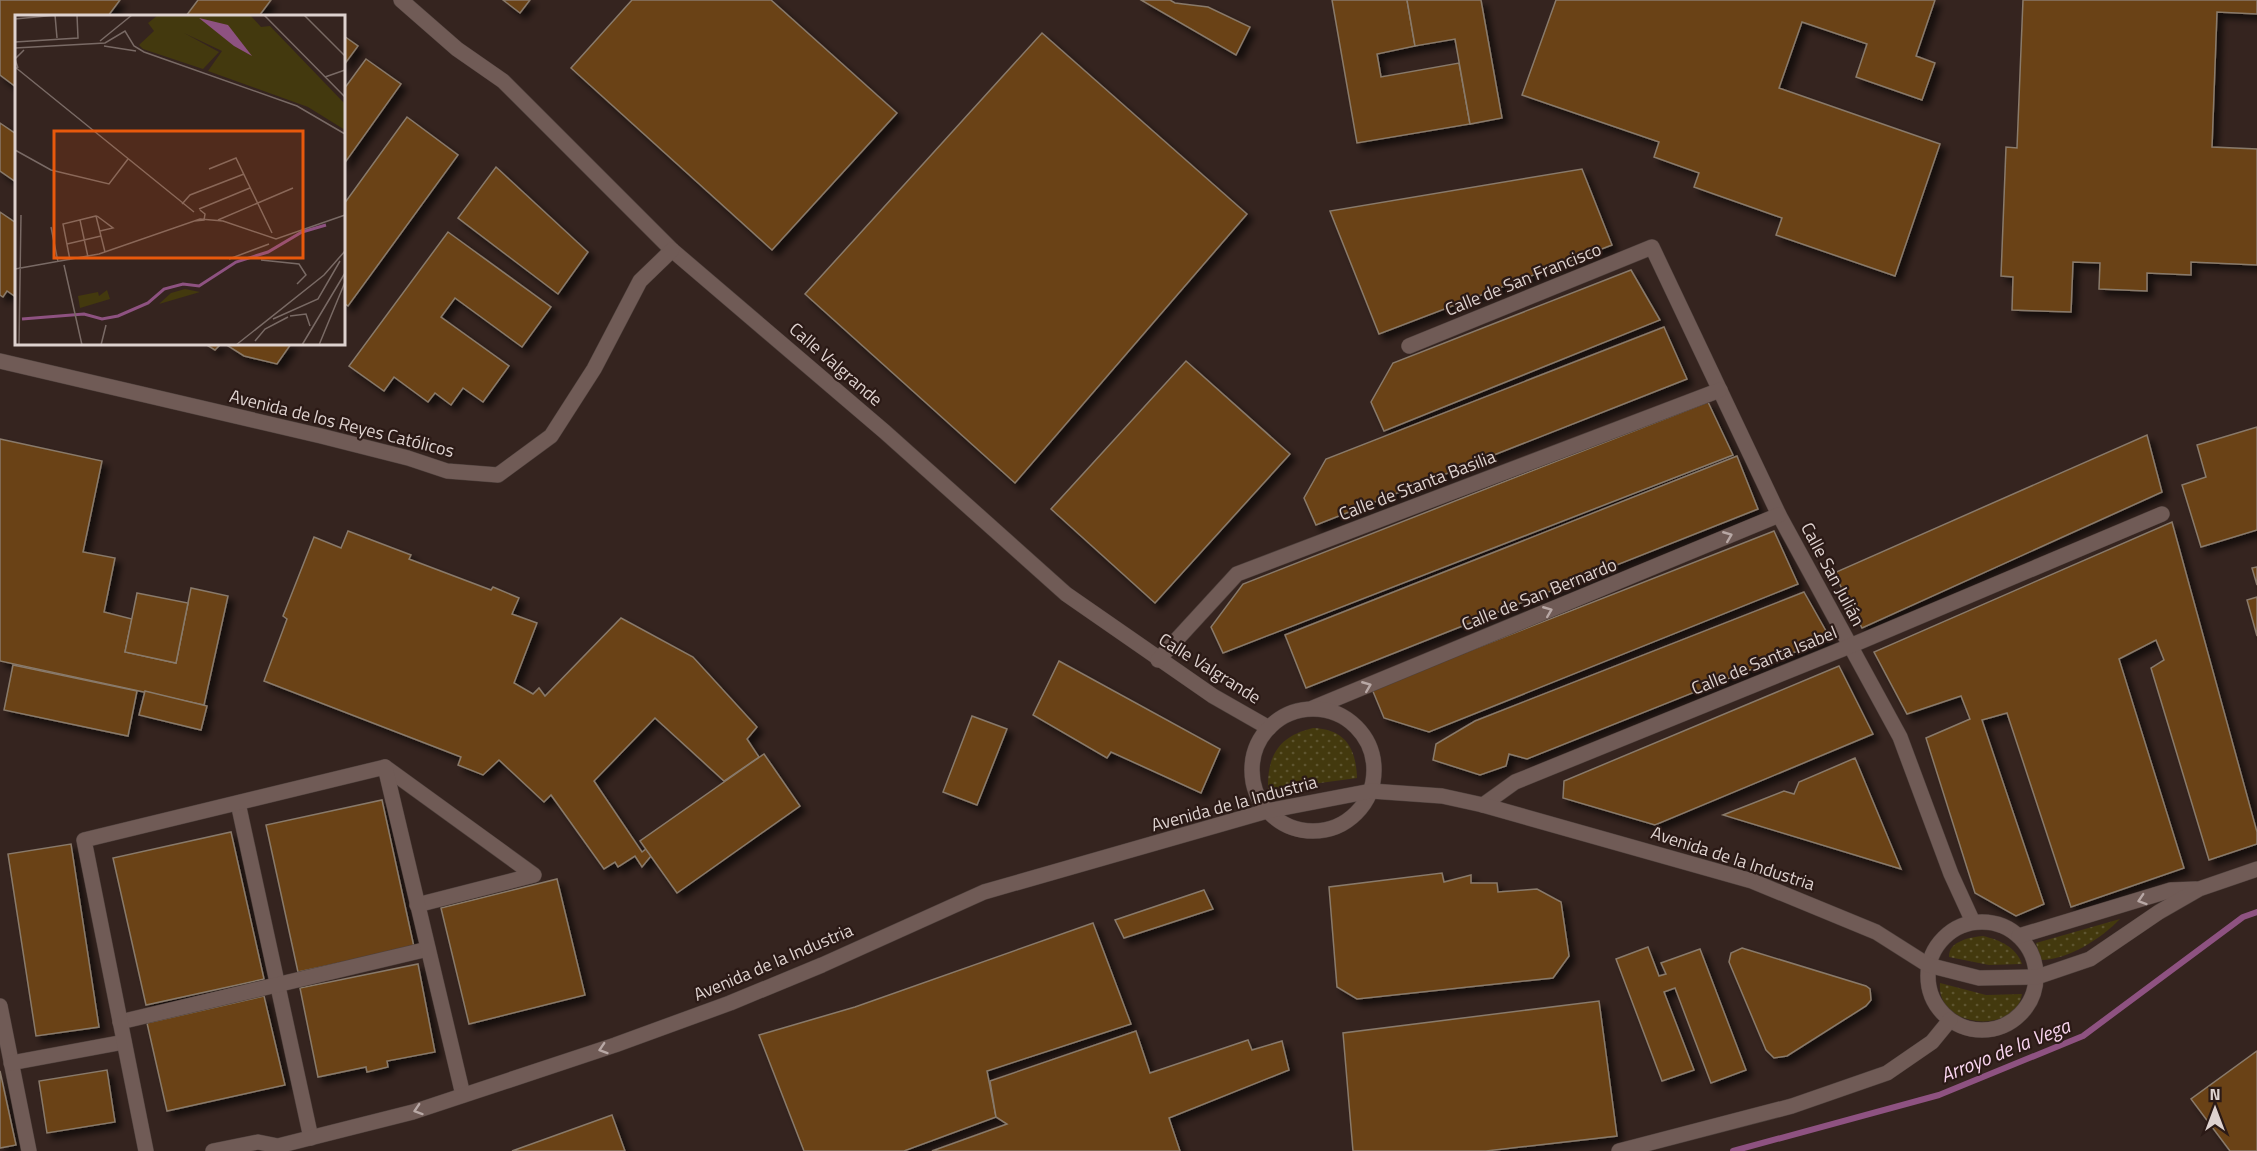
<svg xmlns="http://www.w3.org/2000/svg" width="2257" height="1151" viewBox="0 0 2257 1151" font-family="'Titillium Web',sans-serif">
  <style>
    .grass { fill: url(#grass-dots) }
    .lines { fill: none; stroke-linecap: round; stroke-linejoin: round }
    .stream { stroke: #8e5281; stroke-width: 6 }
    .building { fill: #6a4213; stroke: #897a6b; stroke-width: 1.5; filter: url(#shadow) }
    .street-casing { stroke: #4e403c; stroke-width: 16 }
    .street { stroke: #705b56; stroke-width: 15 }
    .oneway { stroke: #b8a8a5 }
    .labels { text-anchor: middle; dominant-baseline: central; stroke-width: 4.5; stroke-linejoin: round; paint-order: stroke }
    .street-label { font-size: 18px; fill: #ded2cf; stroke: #2b1a16 }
    .water-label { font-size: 20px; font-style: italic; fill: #f8d4ee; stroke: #2b1a16 }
    .inset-river { fill: none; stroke: #8e5281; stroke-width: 3 }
    .inset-road { fill: none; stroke: #796a65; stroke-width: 1.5 }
    .view { fill: #e8590c; fill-opacity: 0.15; stroke: #e8590c; stroke-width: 3 }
    .inset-edge { fill: none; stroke: #ded2cf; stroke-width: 3 }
  </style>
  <defs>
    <pattern id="grass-dots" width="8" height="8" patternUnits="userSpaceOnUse" patternTransform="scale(1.5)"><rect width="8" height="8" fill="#43390e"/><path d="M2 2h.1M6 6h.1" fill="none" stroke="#5e5530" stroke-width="1.8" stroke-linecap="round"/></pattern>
    <filter id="shadow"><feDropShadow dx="5.5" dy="5.5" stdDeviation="3" flood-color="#0009"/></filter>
  </defs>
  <rect width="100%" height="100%" fill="#35241f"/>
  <g class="grass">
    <path d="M1313,728C1345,729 1356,748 1357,778L1268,790C1267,755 1279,736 1313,728Z"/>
    <path d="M2120,919C2102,938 2068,960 2041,960L2036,943Z"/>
    <path d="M1983,936C2000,940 2016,947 2022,964L1989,965L1949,957C1948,941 1971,937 1983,936Z"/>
    <path d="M1940,983L1986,995L2022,994C2016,1035 1936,1029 1940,983Z"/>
  </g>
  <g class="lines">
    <path class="stream" d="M1733,1151L1939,1095L2083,1036L2243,917L2257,912"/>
  </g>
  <g class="building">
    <path d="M0,0H120L108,16H16V87L0,75Z"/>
    <path d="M198,0H271L259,16H186Z"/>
    <path d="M503,0H530L520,13Z"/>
    <path d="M632,0H771L897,113L772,250L571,68Z"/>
    <path d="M1141,0H1170L1175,3L1208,7L1250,27L1236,55Z"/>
    <path d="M1332,0H1407L1415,46L1377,54L1381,77L1459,63L1470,124L1357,143Z"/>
    <path d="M1407,0H1481L1502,118L1470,124L1455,39L1415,46Z"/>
    <path d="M1556,0H1935L1916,56L1935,63L1922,100L1856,77L1867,44L1802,22L1779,88L1940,144L1895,276L1776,235L1782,218L1694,187L1699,173L1654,157L1659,142L1522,95Z"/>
    <path d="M2023,0H2257V14L2217,12L2212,147L2257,149V265L2191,262V275L2147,273V291L2099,289L2100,263L2073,262L2071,312L2012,310L2013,277L2001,276L2006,147L2017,148Z"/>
    <path d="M1042,33L1247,214L1015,483L805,294Z"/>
    <path d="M344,36L358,46L344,65Z"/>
    <path d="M366,59L401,84L344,164V89Z"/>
    <path d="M407,117L458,155L348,306L344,303V204Z"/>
    <path d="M0,123L16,134V182L0,171Z"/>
    <path d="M496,167L588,252L558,294L458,218Z"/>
    <path d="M1582,169L1612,245L1379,334L1330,211Z"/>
    <path d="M0,212L16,223V297L7,291L3,297L0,295Z"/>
    <path d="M448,232L551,307L522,347L455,298L441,317L509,366L483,402L463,388L451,405L435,393L428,402L394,377L384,391L349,366Z"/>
    <path d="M1631,270L1660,320L1384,431L1371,402L1393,363Z"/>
    <path d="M1664,327L1687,379L1316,525L1304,498L1326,459Z"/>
    <path d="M205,344H221L215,350Z"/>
    <path d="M225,344H291L277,364L244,356Z"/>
    <path d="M1186,361L1290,454L1155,603L1051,509Z"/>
    <path d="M1708,402L1733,455L1223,653L1211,627L1243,584Z"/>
    <path d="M2257,427V530L2201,547L2182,485L2206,477L2197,445Z"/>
    <path d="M2147,435L2162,492L1862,628L1834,573Z"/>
    <path d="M0,439L102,461L83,552L115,558L104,612L132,619L125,652L176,663L191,588L228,596L204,705L0,661Z"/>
    <path d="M1737,456L1758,509L1306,688L1285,635Z"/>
    <path d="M2172,522L2257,832V844L2209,860L2151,668L2164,660L2156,640L2119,659L2184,868L2071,907L2007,713L1982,720L2044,904L2016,916L1975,893L1926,738L1970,719L1961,696L1907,714L1874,652Z"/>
    <path d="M348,531L411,555L409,559L491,590L493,587L519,598L512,614L537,623L514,683L533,694L539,688L545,696L621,618L693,657L757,727L747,739L759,757L724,781L655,718L594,781L642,852L646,849L651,856L642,867L635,856L618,867L615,862L604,869L551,795L544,802L499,760L483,775L458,765L461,757L264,681L287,619L283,616L314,537L341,548Z"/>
    <path d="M1774,531L1798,584L1429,732L1384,718L1372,689Z"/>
    <path d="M2257,567V585L2252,568Z"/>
    <path d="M1804,592L1830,638L1527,759L1509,754L1506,766L1480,775L1433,760L1436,744L1475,721Z"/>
    <path d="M137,593L188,603L176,663L125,652Z"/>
    <path d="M2257,597V636L2247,600Z"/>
    <path d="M1059,661L1220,749L1201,793L1111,752L1107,758L1033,715Z"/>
    <path d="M13,665L137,691L128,736L4,710Z"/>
    <path d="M1839,666L1873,734L1655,825L1563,798L1564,781Z"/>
    <path d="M145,691L207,706L201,730L139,715Z"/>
    <path d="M972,716L1007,729L977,805L943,792Z"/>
    <path d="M764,754L800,806L677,893L640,841Z"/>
    <path d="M1855,758L1901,869L1723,815L1784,791L1794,794L1799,782Z"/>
    <path d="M382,800L414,947L298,972L266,825Z"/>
    <path d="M231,832L264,979L146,1005L113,858Z"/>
    <path d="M71,844L99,1027L36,1036L8,854Z"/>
    <path d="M1442,873L1444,882L1471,875V883H1497L1498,892L1537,889L1561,902L1569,956L1553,978L1357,999L1337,987L1329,887Z"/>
    <path d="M557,879L585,995L469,1024L441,908Z"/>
    <path d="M1204,890L1213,909L1124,938L1115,920Z"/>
    <path d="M1093,923L1131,1024L987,1071L996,1117L904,1151H804L759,1035L855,1007Z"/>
    <path d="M1648,947L1659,976L1666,974L1661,963L1700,949L1746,1070L1711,1083L1675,988L1664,992L1694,1070L1662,1081L1616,959Z"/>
    <path d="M1742,948L1866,986L1870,989L1871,1000L1866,1006L1787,1056L1774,1058L1766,1050L1729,962L1731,953Z"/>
    <path d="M418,964L435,1052L387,1061L388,1067L367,1072L366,1067L318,1077L300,988Z"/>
    <path d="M264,996L285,1085L167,1111L147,1023Z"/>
    <path d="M1599,1001L1617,1136L1486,1151H1353L1343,1033Z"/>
    <path d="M1136,1031L1150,1073L1248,1040L1252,1050L1282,1041L1289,1070L1169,1118L1180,1151H932L1007,1124L996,1117L990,1081Z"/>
    <path d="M2257,1051V1151H2230L2191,1099Z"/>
    <path d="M107,1070L115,1122L47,1133L39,1081Z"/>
    <path d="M0,1071L16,1145L0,1148Z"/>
    <path d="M612,1115L625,1151H512Z"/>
  </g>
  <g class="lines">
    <defs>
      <g id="street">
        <path d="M401,0L457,49L503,81L672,250L885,432L1066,594L1213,696L1269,728"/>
        <path d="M1409,346L1652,247L1779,515L1900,737L1951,874L1973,922"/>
        <path d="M0,361L321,436L408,458L447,471L498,475L551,436L594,369L640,281L672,250"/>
        <path d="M1158,660L1237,574L1720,390"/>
        <path d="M1313,708L1779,515"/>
        <circle cx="1313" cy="770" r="61"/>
        <path d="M385,767L534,875L417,905"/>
        <path d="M238,803L311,1138"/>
        <path d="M1483,805L1515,782L1850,646L2162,514"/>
        <circle cx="1982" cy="976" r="54"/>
        <path d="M2019,936L2171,890L2196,889"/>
        <path d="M0,1006L29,1151"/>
        <path d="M120,1022L428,949"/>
        <path d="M11,1063L124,1042"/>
        <path d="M146,1151L84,840L385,767L463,1095"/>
        <path d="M213,1151L258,1142L278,1146L413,1112L615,1045L730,1003L822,965L984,892L1267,811L1371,791L1442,796L1483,805L1752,881L1876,932L1928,965L1979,978L2037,977L2090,959L2159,912L2199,889L2257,869"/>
        <path d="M1619,1151L1792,1106L1887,1073L1932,1042L1950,1020"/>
      </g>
    </defs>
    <use href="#street" class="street-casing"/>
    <use href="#street" class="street"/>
  </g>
  <defs><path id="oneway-chevron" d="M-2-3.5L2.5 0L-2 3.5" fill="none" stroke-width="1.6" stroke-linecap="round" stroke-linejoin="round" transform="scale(1.5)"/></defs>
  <g class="oneway">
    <use href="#oneway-chevron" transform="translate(1728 536) rotate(-22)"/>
    <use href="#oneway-chevron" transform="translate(1548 611) rotate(-22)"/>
    <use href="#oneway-chevron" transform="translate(1367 686) rotate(-22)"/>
    <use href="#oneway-chevron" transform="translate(2142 900) rotate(162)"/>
    <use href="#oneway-chevron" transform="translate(603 1049) rotate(162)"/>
    <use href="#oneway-chevron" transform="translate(418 1110) rotate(162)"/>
  </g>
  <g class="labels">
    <g class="street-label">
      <text transform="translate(1523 279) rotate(-22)">Calle de San Francisco</text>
      <text transform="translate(836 364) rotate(41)">Calle Valgrande</text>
      <text transform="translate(342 423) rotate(14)">Avenida de los Reyes Católicos</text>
      <text transform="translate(1417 485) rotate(-21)">Calle de Stanta Basilia</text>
      <text transform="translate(1833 574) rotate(62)">Calle San Julián</text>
      <text transform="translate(1539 594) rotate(-22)">Calle de San Bernardo</text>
      <text transform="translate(1764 660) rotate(-22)">Calle de Santa Isabel</text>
      <text transform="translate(1210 668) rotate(32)">Calle Valgrande</text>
      <text transform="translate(1234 803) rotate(-15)">Avenida de la Industria</text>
      <text transform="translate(1733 858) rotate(18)">Avenida de la Industria</text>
      <text transform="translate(773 962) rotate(-23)">Avenida de la Industria</text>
    </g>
    <g class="water-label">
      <text transform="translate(2005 1050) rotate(-22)">Arroyo de la Vega</text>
    </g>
  </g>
  <g transform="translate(15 15)">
    <rect width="330" height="330" fill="#35241f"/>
    <path d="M170,274L185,277L144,289L156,278Z" fill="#43390e"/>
    <path d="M143,0H235L246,12L255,11L330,89V115L293,92L193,56L207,36L169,18L204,37L188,54L128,34L124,30L139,16L133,8Z" fill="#43390e"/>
    <path d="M92,275L95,284L65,293L63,281L83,277L84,281Z" fill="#43390e"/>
    <path d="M184,3L213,10L237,41L219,31Z" fill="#8e5281"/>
    <path class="inset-river" d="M7,304L69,299L87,304L103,301L133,288L149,274L168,269L184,271L221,247L253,237L287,217L311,210"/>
    <path class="inset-road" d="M40,0L42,23M249,0L330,82M289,0L330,41M0,4L42,0M85,26L117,0M0,27L63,23L62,0M89,31L121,36M0,33L90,28L110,16L119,31L129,37L282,91L330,119M0,52L179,197M3,53L0,44L9,35M310,62L330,55M0,135L36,155L94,169L113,144M194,154L221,143L257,218M167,189L175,180L229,159M184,194L235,173M82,201L98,213L85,216M65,205L73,242M203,205L278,173M179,206L189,205L190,199L185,195M36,212L43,247M52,229L86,221M214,244L254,229M55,245L48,209L81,201L90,237M246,245L284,249L291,260L282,269M49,250L67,330M0,254L84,239L185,204L208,206L261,224L330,200M275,301L291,299L295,311M258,304L303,284L325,246M240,326L250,314L273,302M4,330L6,200M86,330L91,310M221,330L309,260L330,236M287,330L330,258M304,330L330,267"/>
    <path class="view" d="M39,116H288V243H39Z"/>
    <rect width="330" height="330" class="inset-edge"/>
  </g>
  <g transform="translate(2215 1109)" stroke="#2b1a16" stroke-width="4.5" paint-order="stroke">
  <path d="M0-4.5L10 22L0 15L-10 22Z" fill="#ded2cf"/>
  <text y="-9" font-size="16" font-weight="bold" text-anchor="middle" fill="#ded2cf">N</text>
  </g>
</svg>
